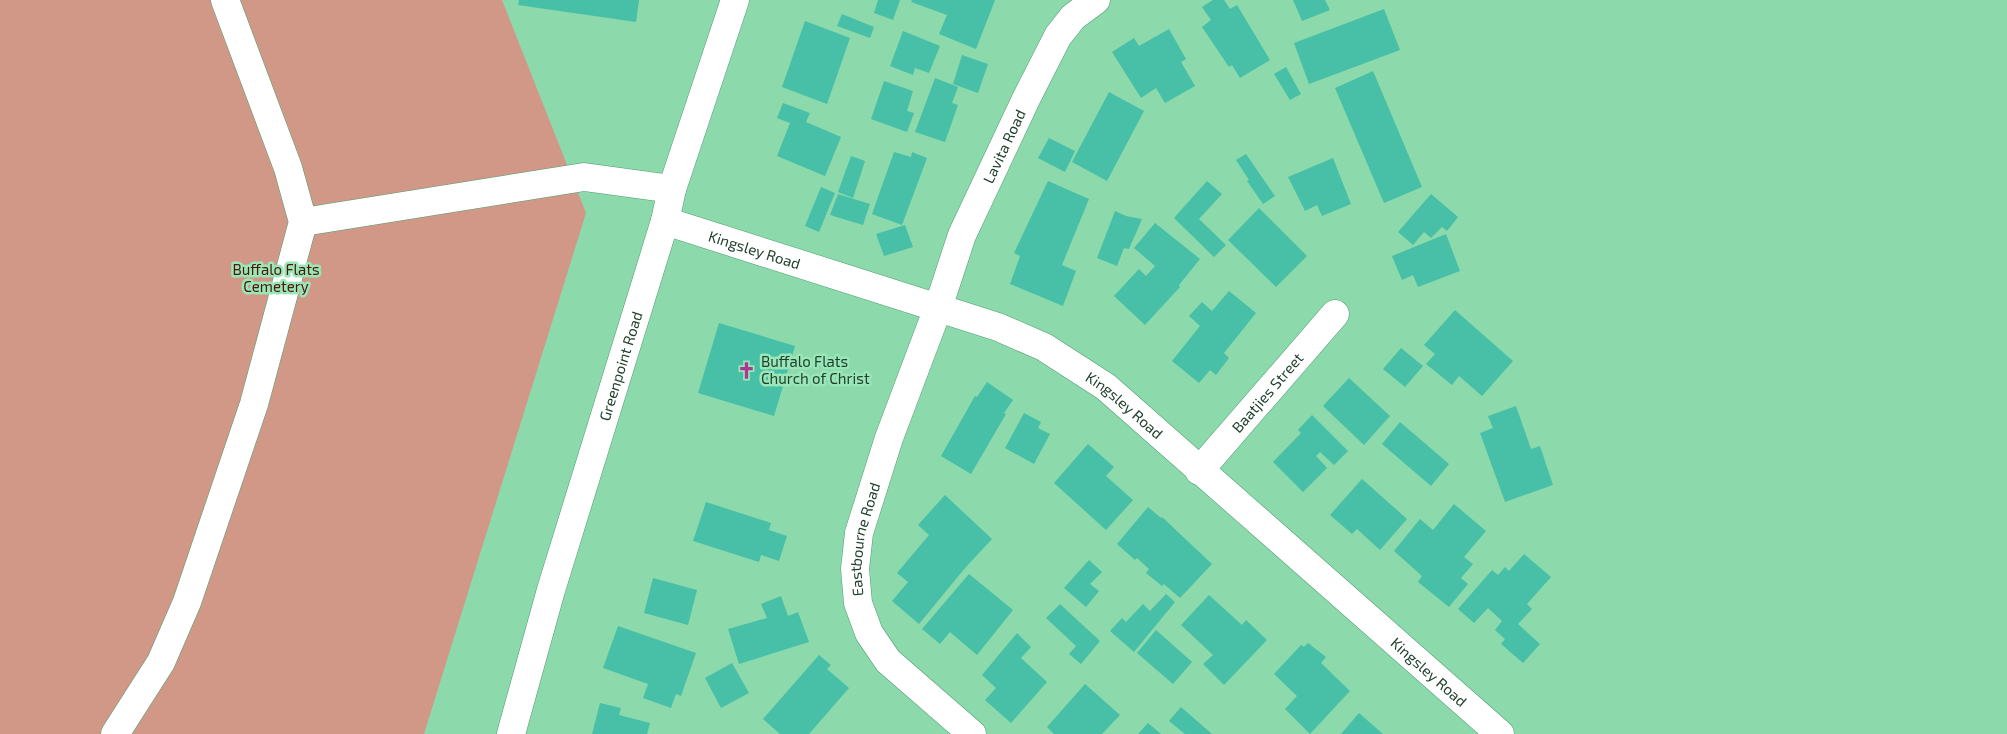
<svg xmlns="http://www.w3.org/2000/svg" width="2007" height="734" viewBox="0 0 2007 734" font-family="'Exo 2',sans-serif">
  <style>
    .green { fill: #d29887 }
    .building { fill: #47c0a7 }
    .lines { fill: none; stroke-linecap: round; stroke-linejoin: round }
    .minor-casing { stroke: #509c71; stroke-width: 29 }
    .minor { stroke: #fff; stroke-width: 28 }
    .labels { text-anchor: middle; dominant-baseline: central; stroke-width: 5; stroke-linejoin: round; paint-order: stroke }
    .street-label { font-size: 15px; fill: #21412e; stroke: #99e6b8 }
    .park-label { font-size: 15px; fill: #4e1808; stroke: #99e6b8 }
    .poi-label { font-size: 15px; fill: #21412e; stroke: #99e6b8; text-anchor: start }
  </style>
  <rect width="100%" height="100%" fill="#8cd9ab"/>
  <path class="green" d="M0,0H502L586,213L424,734H0Z"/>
  <g class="building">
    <path d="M519,0H639L636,22L518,5Z"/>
    <path d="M878,0H900L893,20L874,13Z"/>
    <path d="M912,0H995L976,49L939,34L947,15L911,2Z"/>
    <path d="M1213,0H1224L1230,9L1237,5L1270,60L1240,78L1232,65L1229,67L1202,27L1211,20L1202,7Z"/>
    <path d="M1293,0H1325L1330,10L1302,21Z"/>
    <path d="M1384,9L1400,50L1309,84L1294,43Z"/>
    <path d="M842,14L874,27L870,38L837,26Z"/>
    <path d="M805,21L850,38L827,104L782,87Z"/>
    <path d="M1169,29L1186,59L1181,62L1195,86L1165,103L1156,88L1141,98L1112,52L1134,38L1139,46Z"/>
    <path d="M903,31L940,46L929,73L915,68L913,75L890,66Z"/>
    <path d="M962,55L988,64L978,93L953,84Z"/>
    <path d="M1286,67L1301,94L1290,100L1274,74Z"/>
    <path d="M1373,71L1422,187L1384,203L1335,88Z"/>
    <path d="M935,78L958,87L952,103L958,105L945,142L915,132Z"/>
    <path d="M884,81L913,91L907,111L914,113L907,132L871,119Z"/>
    <path d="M1109,92L1144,111L1107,181L1072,162Z"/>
    <path d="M783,103L810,113L806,122L841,137L825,176L777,156L790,123L777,118Z"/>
    <path d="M1049,138L1075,151L1065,172L1038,158Z"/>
    <path d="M894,152L911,157L912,152L927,158L902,225L872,214Z"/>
    <path d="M1246,154L1275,196L1263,204L1247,181L1249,180L1236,160Z"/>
    <path d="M851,156L865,161L853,198L838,192Z"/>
    <path d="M1333,158L1351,204L1322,216L1317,205L1305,211L1288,177Z"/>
    <path d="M1048,181L1089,199L1062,265L1076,271L1063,306L1010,284L1020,256L1014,253Z"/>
    <path d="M1207,181L1222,194L1199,219L1226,245L1214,257L1174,218Z"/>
    <path d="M821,187L835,193L819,232L805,226Z"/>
    <path d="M838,194L870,204L863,225L830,215Z"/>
    <path d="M1431,194L1458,217L1447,231L1442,227L1431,238L1424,232L1413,245L1398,232Z"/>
    <path d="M1259,208L1307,256L1276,287L1228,240Z"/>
    <path d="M1115,211L1126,216L1142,219L1129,249L1124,248L1117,266L1097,258Z"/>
    <path d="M1155,223L1200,259L1179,285L1180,287L1145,325L1114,296L1139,269L1146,276L1155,266L1134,248Z"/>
    <path d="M905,225L913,247L884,256L876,234Z"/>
    <path d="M1446,234L1460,271L1418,287L1413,275L1402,280L1392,256Z"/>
    <path d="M1229,291L1256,313L1224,353L1229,358L1216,375L1210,370L1199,383L1172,361L1200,326L1189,316L1202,302L1212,311Z"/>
    <path d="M1455,310L1513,361L1482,396L1459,376L1452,385L1426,364L1435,354L1424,345Z"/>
    <path d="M719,323L795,346L774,416L698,393Z"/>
    <path d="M1401,348L1423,366L1405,387L1383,369Z"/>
    <path d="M1349,378L1390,416L1364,445L1323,406Z"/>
    <path d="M987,382L1013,400L1004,413L1006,414L971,474L941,456L975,396L977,397Z"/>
    <path d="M1516,406L1531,449L1540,446L1553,485L1505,502L1480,433L1493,428L1488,416Z"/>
    <path d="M1024,413L1041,422L1038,428L1050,434L1034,464L1005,448Z"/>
    <path d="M1312,415L1348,451L1334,465L1320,452L1316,456L1327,468L1303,492L1273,462L1301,433L1298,430Z"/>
    <path d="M1400,422L1449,464L1431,486L1382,444Z"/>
    <path d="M1088,444L1114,467L1106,476L1133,500L1106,530L1054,483Z"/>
    <path d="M1362,479L1407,519L1380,550L1357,529L1352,534L1330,515Z"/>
    <path d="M945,495L992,539L965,568L919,624L892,601L908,582L897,573L929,535L918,525Z"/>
    <path d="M706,502L771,523L769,530L787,536L779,561L761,555L759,562L693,541Z"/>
    <path d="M1454,504L1486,531L1464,557L1473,564L1461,578L1468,584L1449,607L1418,582L1422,576L1394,551L1420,519L1433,530Z"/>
    <path d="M1148,507L1161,518L1162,517L1212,564L1180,598L1164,584L1162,586L1146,573L1149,569L1137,558L1135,560L1117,544Z"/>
    <path d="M1524,554L1551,577L1527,604L1532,609L1518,624L1540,644L1523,663L1501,644L1505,639L1495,630L1502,621L1488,608L1474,623L1458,609L1492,570L1498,575L1505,567L1509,571Z"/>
    <path d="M1089,560L1102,572L1090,584L1099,591L1086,607L1064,588Z"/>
    <path d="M969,574L1013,610L977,655L950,632L940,644L922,629Z"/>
    <path d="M653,578L697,590L688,625L644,613Z"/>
    <path d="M1166,594L1175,602L1134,652L1110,631L1122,618L1126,622L1143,604L1150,611Z"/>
    <path d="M1209,595L1242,625L1246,620L1267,640L1224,685L1203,664L1213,655L1181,625Z"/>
    <path d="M781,596L788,616L798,612L809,642L739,664L728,629L767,618L761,604Z"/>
    <path d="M1060,604L1100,641L1081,664L1069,654L1076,646L1046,618Z"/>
    <path d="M618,626L696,653L681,696L676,694L671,708L643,698L648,684L603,668Z"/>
    <path d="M1156,630L1192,662L1173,684L1137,653Z"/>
    <path d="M1017,633L1031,647L1021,658L1047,682L1011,723L985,700L996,688L982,675Z"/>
    <path d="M1308,643L1326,657L1321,663L1350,691L1310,734L1285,709L1297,696L1274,674L1301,645L1304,647Z"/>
    <path d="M819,655L831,665L827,669L849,688L809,734H780L763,719Z"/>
    <path d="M732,663L749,693L721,708L705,678Z"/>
    <path d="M1085,684L1120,715L1102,734H1054L1047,727Z"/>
    <path d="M600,703L621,708L619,715L650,723L647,734H592Z"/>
    <path d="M1181,707L1212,734H1185L1169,721Z"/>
    <path d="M1359,713L1383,734H1341Z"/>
    <path d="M1148,723L1161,734H1138Z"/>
  </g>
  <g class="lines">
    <defs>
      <g id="minor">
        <path id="s1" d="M665,221L998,327L1044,347L1106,387L1500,734"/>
        <path d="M303,222L584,177L672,189"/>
        <path id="s2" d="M1199,471L1335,314"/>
        <path d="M115,734L161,662L187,602L254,404L303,222L288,168L225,0"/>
        <path id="s3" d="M511,734L551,590L665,221L672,189L735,0"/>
        <path id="s4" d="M972,734L888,661L869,633L858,603L855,569L859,533L889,438L938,308L962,235L1026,99L1058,36L1073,17L1096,0"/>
      </g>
    </defs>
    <use href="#minor" class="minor-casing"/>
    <use href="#minor" class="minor"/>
  </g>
  <defs>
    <symbol id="church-bare" viewBox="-9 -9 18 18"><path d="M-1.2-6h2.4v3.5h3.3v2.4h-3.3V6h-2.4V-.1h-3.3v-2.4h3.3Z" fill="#ab3994" stroke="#99e6b8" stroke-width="2.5" paint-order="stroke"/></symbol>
  </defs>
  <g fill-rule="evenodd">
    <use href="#church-bare" x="734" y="358" width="25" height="25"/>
  </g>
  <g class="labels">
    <g class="street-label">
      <text stroke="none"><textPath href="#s4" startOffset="661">Lavita Road</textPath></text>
      <text stroke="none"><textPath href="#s1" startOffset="94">Kingsley Road</textPath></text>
      <text stroke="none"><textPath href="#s3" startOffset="384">Greenpoint Road</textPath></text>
      <text stroke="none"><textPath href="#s2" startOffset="104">Baatjies Street</textPath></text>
      <text stroke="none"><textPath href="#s1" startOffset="499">Kingsley Road</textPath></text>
      <text stroke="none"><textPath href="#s4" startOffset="242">Eastbourne Road</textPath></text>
      <text stroke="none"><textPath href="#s1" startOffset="904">Kingsley Road</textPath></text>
    </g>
    <g class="park-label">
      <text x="276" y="269">Buffalo Flats<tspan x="276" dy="17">Cemetery</tspan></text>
    </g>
    <g class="poi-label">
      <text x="761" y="361">Buffalo Flats<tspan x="761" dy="17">Church of Christ</tspan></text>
    </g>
  </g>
</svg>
